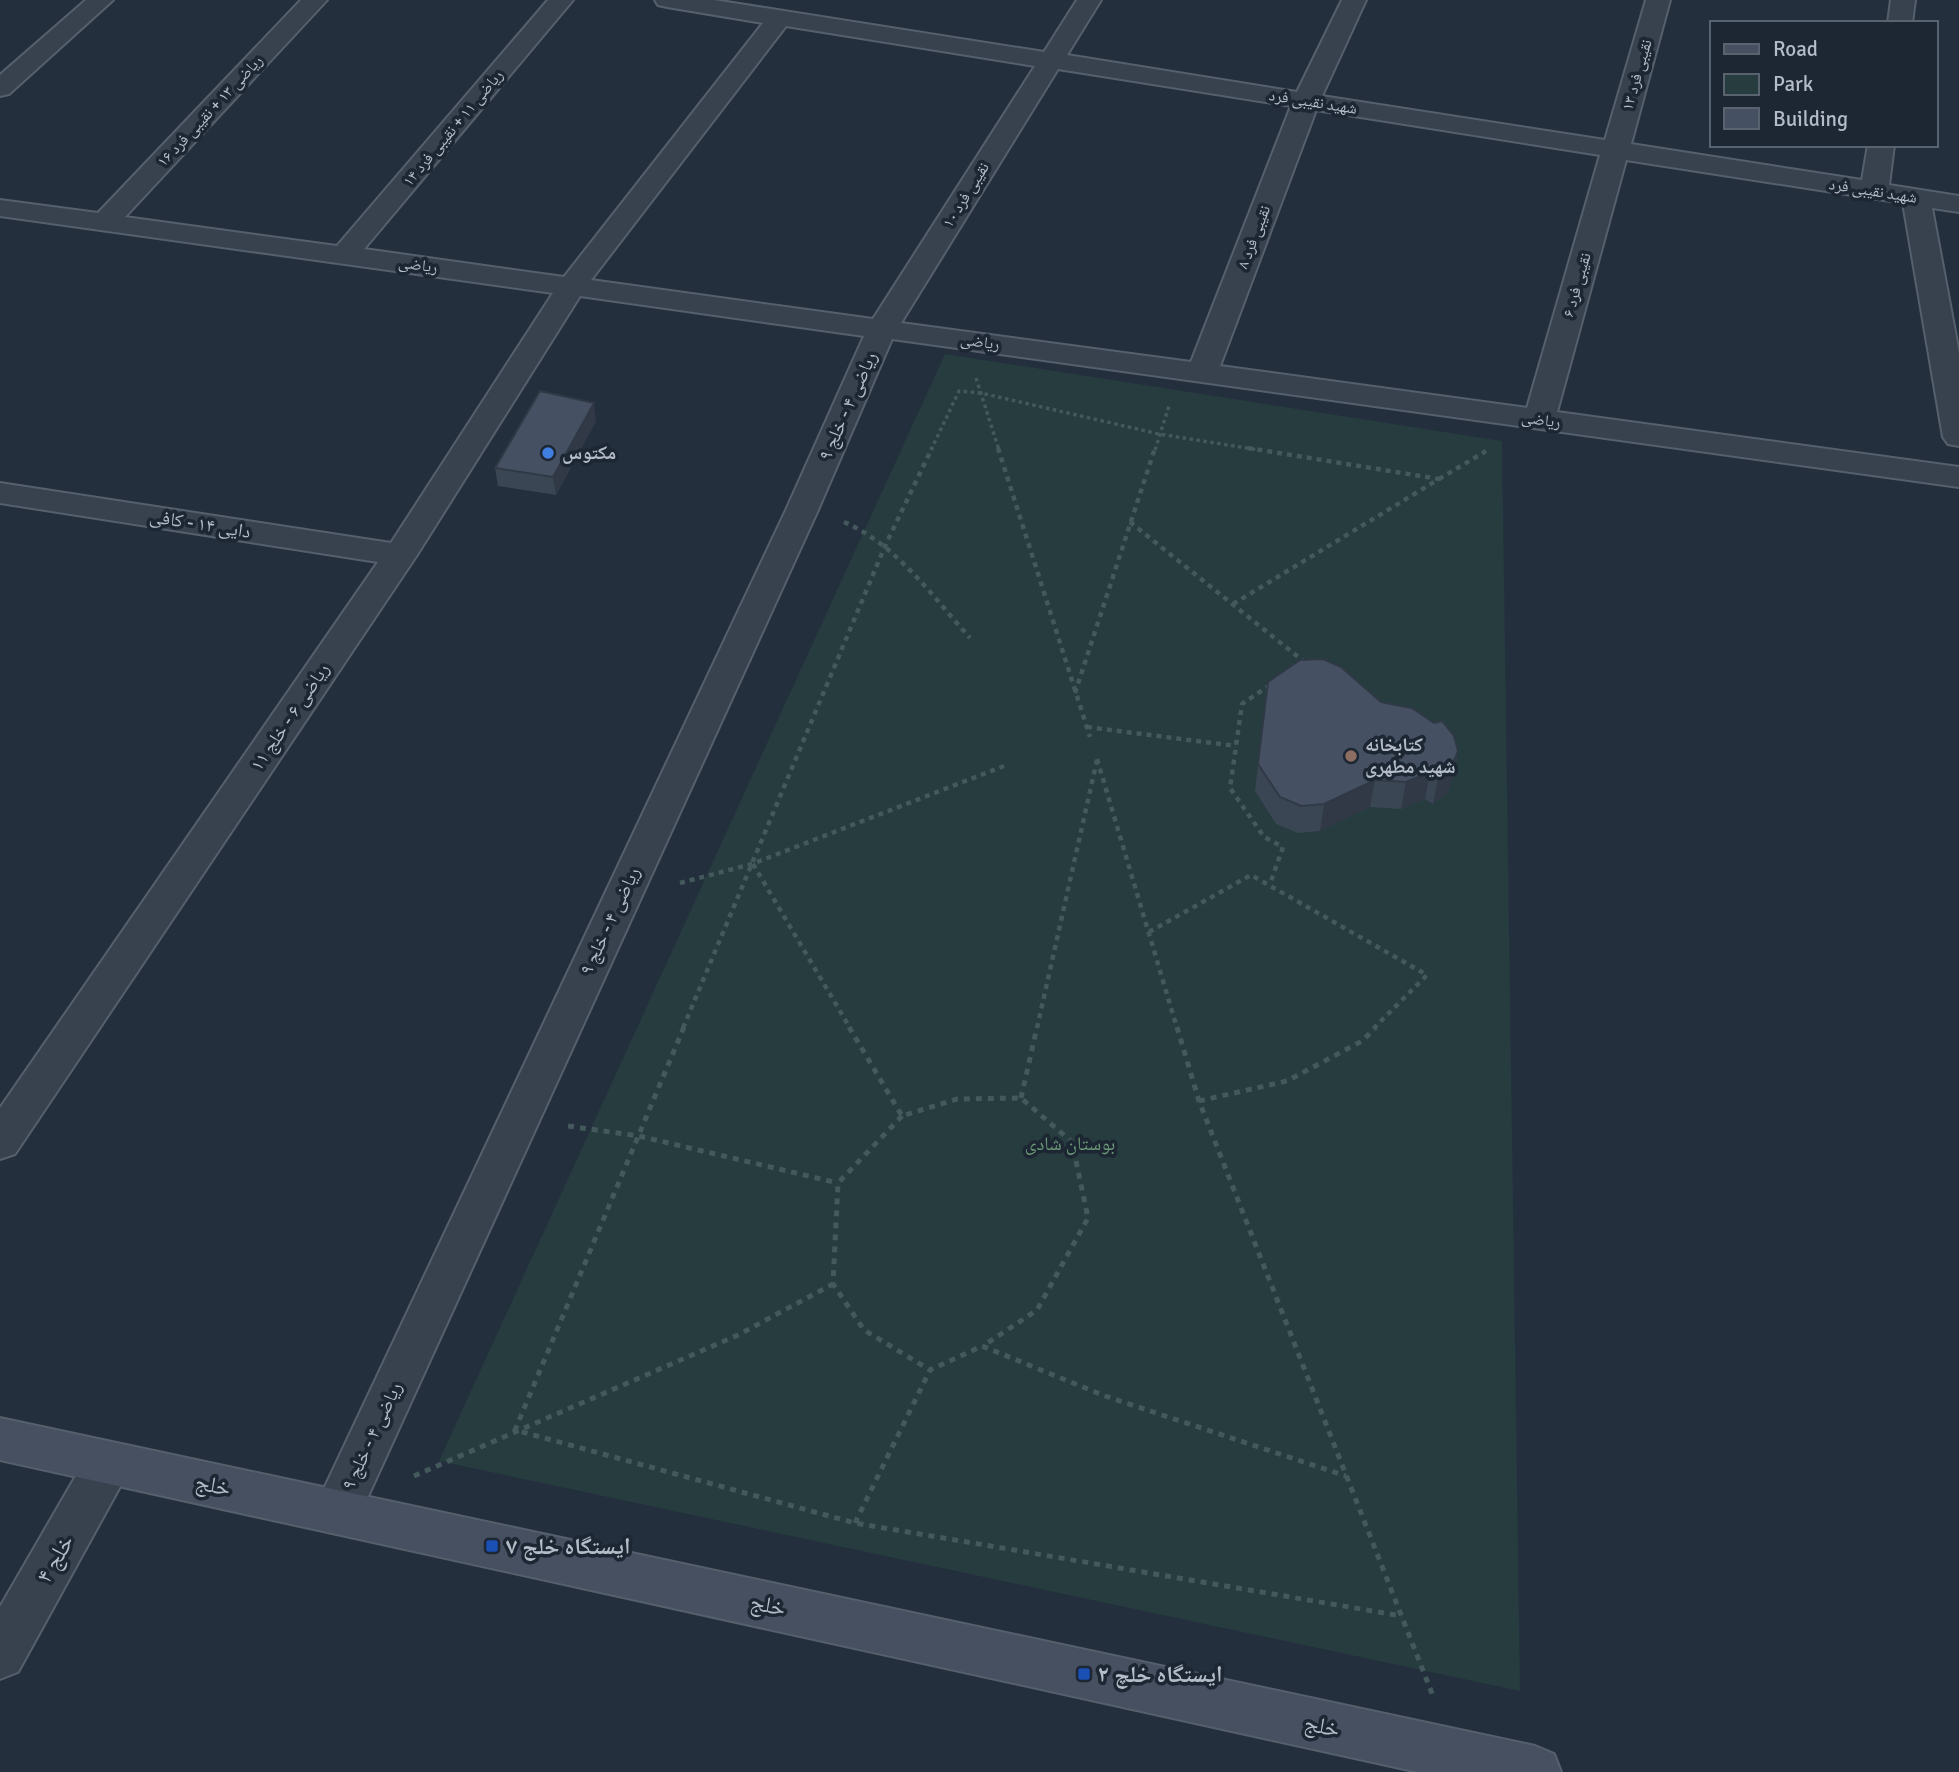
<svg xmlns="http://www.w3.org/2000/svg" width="1959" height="1772" viewBox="0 0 1959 1772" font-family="Signika,'Noto Naskh Arabic',sans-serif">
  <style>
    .green { fill: #263c3f }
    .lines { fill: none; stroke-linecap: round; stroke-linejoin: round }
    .street-casing { stroke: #565f6c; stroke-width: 4 }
    .secondary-casing { stroke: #565f6c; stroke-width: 4 }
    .path-far2 { stroke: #44595c; stroke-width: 3.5; stroke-dasharray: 3.5 3.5; stroke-linecap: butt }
    .path-far1 { stroke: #44595c; stroke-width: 4.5; stroke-dasharray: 5 5; stroke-linecap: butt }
    .path { stroke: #44595c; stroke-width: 5; stroke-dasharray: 6 6; stroke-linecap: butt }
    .street { fill: #38414e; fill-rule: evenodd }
    .secondary { fill: #465061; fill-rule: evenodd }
    .wall { fill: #3b4654 }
    .shaded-wall { fill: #303945 }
    .building { fill: #455162; stroke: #303945; stroke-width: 2 }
    .shop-dot { fill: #3f7fe0; stroke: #1d2633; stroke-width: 2.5 }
    .education-dot { fill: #8d6e63; stroke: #1d2633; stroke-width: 2.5 }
    .transit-dot { fill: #1a4fb4; stroke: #1d2633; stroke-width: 2.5 }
    .labels { text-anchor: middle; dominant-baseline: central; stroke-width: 7; stroke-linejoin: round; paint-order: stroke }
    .far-street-label { font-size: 16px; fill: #b4bcc9; stroke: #1d2633 }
    .street-label { font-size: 19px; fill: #b4bcc9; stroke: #1d2633 }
    .poi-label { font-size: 19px; font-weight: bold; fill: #b4bcc9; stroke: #1d2633; text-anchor: start }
    .park-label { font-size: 19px; fill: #6b9a76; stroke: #1d2633 }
    .near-street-label { font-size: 23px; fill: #b4bcc9; stroke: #1d2633 }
    .near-poi-label { font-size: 23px; font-weight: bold; fill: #b4bcc9; stroke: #1d2633; text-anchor: start }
  </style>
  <rect width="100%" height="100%" fill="#242f3e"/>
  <path class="green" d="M945,354L1502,441L1520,1691L439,1461Z"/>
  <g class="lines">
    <defs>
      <g id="street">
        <path d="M86,0H113L9,94L0,96V75Z"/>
        <path d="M301,0H327L125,217L337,246L548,0H573L364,249L564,277L763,23L667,7L658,5L655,0H714L1044,52L1077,0H1101L1067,55L1297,92L1342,0H1366L1322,96L1605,140L1646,0H1670L1631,144L1862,180L1868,145H1894L1889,185L1959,196V212L1932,208L1959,353V446L1948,444L1943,437L1903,203L1626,160L1557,412L1959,467V487L892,339L818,510L354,1527L337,1534L320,1527L313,1512L786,510L864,336L580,296L417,555L15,1154L0,1159V1108L378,562L0,503V483L391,543L553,293L0,216V200L98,213ZM786,26L1035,66L873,319L591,280ZM1058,69L1291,106L1191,362L901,323ZM1316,110L1600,155L1527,408L1220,366Z"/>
        <path d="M1891,0H1915L1912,23H1888Z"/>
        <path d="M109,1442L126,1448L133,1463L18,1672L0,1679V1607L92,1448Z"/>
      </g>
      <path id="secondary" d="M0,1418L1535,1746L1554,1754L1561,1772H1418L0,1460Z"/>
    </defs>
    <use href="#street" class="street-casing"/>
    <use href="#secondary" class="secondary-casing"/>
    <g class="path-far2">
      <path d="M976,378L999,450"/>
      <path d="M931,450L959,391L981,393L1159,434L1259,450"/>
      <path d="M1155,450L1169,406"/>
    </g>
    <g class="path-far1">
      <path d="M998,448L1090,737"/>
      <path d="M1439,479L1486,451"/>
      <path d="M844,522C897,545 932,596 970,638"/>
      <path d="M1130,522L1307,664"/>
      <path d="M1233,604L1439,479L1248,448"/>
      <path d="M1270,685L1242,704L1230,788L1264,837L1283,847L1270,884"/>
      <path d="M1075,693L1155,448"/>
      <path d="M1087,727L1236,746"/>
      <path d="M1097,759L1177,1028"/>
      <path d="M753,864L850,1028"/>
      <path d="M680,883L752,864L1004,766"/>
      <path d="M1149,932L1251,875L1427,975L1374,1028"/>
      <path d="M683,1028L885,546L932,448"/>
      <path d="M1037,1028L1097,760"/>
    </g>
    <g class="path">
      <path d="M684,1027L515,1430L855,1523L1402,1616"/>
      <path d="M849,1027L902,1116L957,1099L1021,1098L1072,1142L1088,1218L1037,1310L983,1346"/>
      <path d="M1177,1027L1199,1101L1433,1696"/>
      <path d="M1021,1098L1037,1027"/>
      <path d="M1199,1101L1287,1081L1362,1041L1376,1027"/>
      <path d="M902,1116L838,1183L833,1284L864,1330L930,1370L982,1346L1105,1396L1346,1476"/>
      <path d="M568,1126L639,1136L838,1183"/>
      <path d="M414,1476L738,1335L833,1284"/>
      <path d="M855,1523L930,1370"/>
    </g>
    <use href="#street" class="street"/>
    <use href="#secondary" class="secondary"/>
  </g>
  <g class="wall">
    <path d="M596,421L556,495L498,486L495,468Z"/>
    <path d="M1268,682L1381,702L1458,751L1453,778L1447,793L1433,804L1425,799L1401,809L1370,807L1320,831L1298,833L1276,824L1255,791Z"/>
  </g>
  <g class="shaded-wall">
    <path d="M594,403L596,421L556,495L553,477Z"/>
    <path d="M1458,751L1453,778L1447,793L1433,804L1438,777Z"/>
    <path d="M1430,772L1425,799L1401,809L1406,782Z"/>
    <path d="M1375,780L1370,807L1320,831L1324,804Z"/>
  </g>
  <g class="building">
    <path d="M540,391L594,403L553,477L495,468Z"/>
    <path d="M1323,659L1341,667L1381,702L1412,708L1434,723L1442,721L1454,736L1458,751L1452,766L1438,777L1430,772L1406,782L1375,780L1324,804L1301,806L1280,797L1258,764L1268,682L1300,660Z"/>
  </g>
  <circle class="shop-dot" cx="548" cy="453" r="7"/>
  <circle class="education-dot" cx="1351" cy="756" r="7"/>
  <g class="transit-dot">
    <rect x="485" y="1539" width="14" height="14" rx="3.5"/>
    <rect x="1077" y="1667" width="14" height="14" rx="3.5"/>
  </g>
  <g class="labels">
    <g class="far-street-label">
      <text transform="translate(1637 75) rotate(-74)">نقیبی فرد ۱۳</text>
      <text transform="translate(1313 102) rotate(9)">شهید نقیبی فرد</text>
      <text transform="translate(210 111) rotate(-47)">ریاضی ۱۳ + نقیبی فرد ۱۶</text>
      <text transform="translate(453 128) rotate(-50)">ریاضی ۱۱ + نقیبی فرد ۱۴</text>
      <text transform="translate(1873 191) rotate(9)">شهید نقیبی فرد</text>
      <text transform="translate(966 195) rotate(-58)">نقیبی فرد ۱۰</text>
      <text transform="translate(1254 237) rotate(-69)">نقیبی فرد ۸</text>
      <text transform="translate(418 265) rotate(8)">ریاضی</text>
      <text transform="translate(1577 285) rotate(-74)">نقیبی فرد ۶</text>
      <text transform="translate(980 342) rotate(8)">ریاضی</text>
      <text transform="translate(1541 420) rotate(8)">ریاضی</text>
    </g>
    <g class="street-label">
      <text transform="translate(848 406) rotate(-66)">ریاضی ۴ - خلج ۹</text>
      <text transform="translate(200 524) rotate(9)">دایی ۱۴ - کافی</text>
      <text transform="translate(290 717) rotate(-56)">ریاضی ۶ - خلج ۱۱</text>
      <text transform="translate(610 921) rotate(-65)">ریاضی ۴ - خلج ۹</text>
      <text transform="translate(372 1436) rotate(-65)">ریاضی ۴ - خلج ۹</text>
    </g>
    <g class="poi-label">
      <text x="562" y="453">مکتوس</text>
      <text x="1365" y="745">کتابخانه<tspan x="1365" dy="22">شهید مطهری</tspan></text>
    </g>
    <g class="park-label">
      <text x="1070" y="1144">بوستان شادی</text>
    </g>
    <g class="near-street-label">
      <text transform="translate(213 1485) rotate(12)">خلج</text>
      <text transform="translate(55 1559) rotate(-60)">خلج ۴</text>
      <text transform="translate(768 1605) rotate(12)">خلج</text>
      <text transform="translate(1322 1726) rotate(12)">خلج</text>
    </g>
    <g class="near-poi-label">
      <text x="506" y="1546">ایستگاه خلج ۷</text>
      <text x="1098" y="1674">ایستگاه خلچ ۲</text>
    </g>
  </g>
  <rect x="1710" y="21" width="228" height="126" fill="#1d2633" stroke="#59626f" stroke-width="2"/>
  <rect x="1724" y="44" width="35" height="10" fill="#465061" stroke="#59626f" stroke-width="2"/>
  <text x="1773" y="56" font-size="21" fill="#b4bcc9">Road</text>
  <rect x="1724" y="74" width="35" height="21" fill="#263c3f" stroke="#59626f" stroke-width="2"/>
  <text x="1773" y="91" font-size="21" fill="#b4bcc9">Park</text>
  <rect x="1724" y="108" width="35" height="21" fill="#455162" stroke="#59626f" stroke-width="2"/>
  <text x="1773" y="126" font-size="21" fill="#b4bcc9">Building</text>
</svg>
